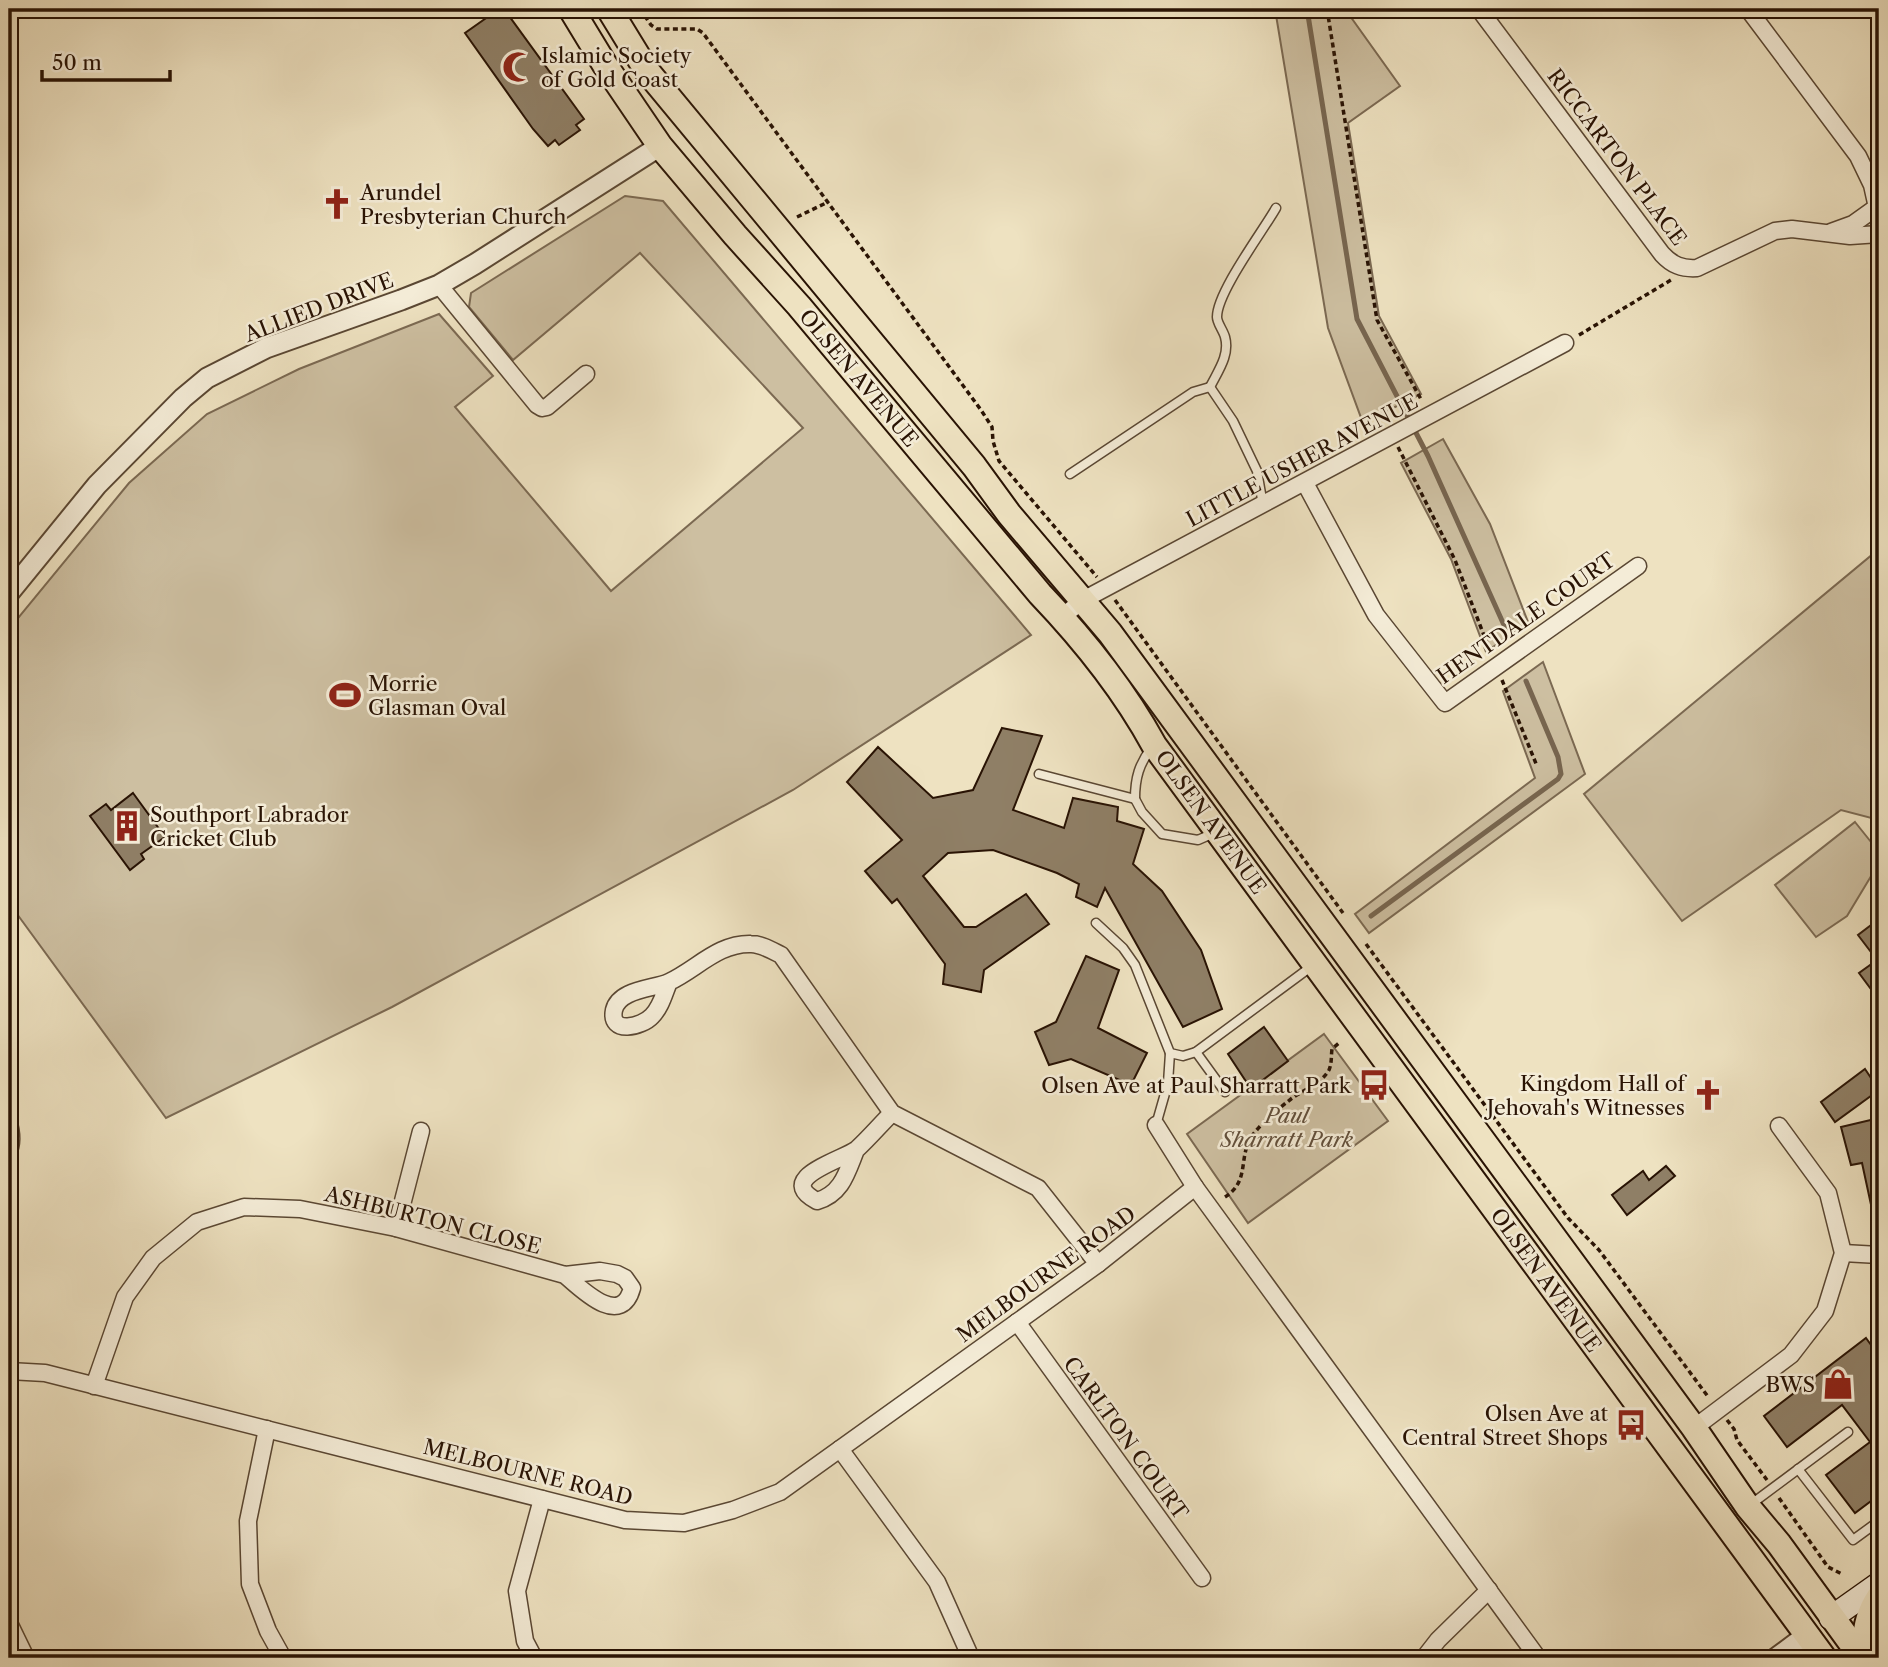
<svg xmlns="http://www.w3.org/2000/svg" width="1888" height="1667" viewBox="0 0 1888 1667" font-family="'Libre Caslon Text',serif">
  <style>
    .green { fill: #cdbfa1; stroke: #7b6952; stroke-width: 2 }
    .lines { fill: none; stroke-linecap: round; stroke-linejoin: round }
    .stream { stroke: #77654f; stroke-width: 5 }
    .building { fill: #8f7f66; stroke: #291304; stroke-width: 2 }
    .service-casing { stroke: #5a4733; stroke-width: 11 }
    .minor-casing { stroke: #5a4733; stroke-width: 19 }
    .tertiary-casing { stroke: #5a4733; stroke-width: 23 }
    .secondary-casing { stroke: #291304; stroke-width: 26 }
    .primary-casing { stroke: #291304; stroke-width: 28 }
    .path { stroke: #291304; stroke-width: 3.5; stroke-dasharray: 5 3.5; stroke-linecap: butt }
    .service { stroke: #f4ecd7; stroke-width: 8 }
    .minor { stroke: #f4ecd7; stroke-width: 16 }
    .tertiary { stroke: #f4ecd7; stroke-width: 19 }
    .secondary { stroke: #f4ecd7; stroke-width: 23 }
    .primary { stroke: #eee2c1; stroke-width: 24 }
    .labels { text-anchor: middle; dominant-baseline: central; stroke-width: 5; stroke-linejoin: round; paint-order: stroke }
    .poi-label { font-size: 21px; fill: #291304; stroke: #f4ecd7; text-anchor: start }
    .street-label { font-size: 21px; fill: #291304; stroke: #f4ecd7 }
    .park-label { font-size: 21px; font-style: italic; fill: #624f3b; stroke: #f4ecd7 }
  </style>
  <rect width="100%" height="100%" fill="#eee2c1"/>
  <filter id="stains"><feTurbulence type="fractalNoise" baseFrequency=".00286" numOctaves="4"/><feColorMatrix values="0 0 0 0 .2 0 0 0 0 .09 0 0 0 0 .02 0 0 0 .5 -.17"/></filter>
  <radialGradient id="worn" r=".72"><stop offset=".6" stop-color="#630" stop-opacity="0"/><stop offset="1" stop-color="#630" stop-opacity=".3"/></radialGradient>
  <g class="green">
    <path d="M1275,9H1345L1400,86L1348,123L1379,316L1421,394L1363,423L1328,328Z"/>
    <path d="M625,196L663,201L1031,635L793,790L392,1007L166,1118L9,903V629L129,483L207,414L299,369L439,314L493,376L455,407L611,591L803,428L640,253L513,360L469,307L471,293Z"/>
    <path d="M1443,439L1490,524L1528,622L1486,652L1451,559L1401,463Z"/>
    <path d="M1879,549V820L1841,810L1682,921L1584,794Z"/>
    <path d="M1543,662L1585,774L1369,933L1355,914L1535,778L1503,691Z"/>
    <path d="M1855,822L1879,852V863L1847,916L1816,937L1775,885Z"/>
    <path d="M1324,1034L1388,1121L1248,1223L1187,1134Z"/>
  </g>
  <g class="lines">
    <g class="stream">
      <path d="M1307,9L1357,319L1428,456L1508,634"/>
      <path d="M1371,916L1558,779L1561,774L1558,757L1526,681"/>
    </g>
  </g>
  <g class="building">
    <path d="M499,9H504L584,119L576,125L580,130L559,145L555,140L548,146L533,129L465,33Z"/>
    <path d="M1002,728L1042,736L1013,810L1064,828L1073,798L1118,807L1117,821L1144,829L1133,864L1162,891L1201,950L1222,1009L1183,1027L1105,888L1097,907L1076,897L1079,884L1057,873L993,850L948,853L923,876L964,927H976L1026,894L1049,924L984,970L981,992L943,984L945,964L897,899L892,903L865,871L902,840L847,782L878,747L933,798L973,790Z"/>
    <path d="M133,793L165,837L141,854L144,859L130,870L90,816L106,804L111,810Z"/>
    <path d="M1879,919V1000L1859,973L1877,960L1858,935Z"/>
    <path d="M1086,956L1119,970L1098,1028L1147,1053L1131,1085L1071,1059L1049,1065L1035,1032L1056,1022Z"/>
    <path d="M1264,1027L1288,1061L1251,1089L1228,1054Z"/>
    <path d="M1865,1069L1879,1090L1835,1122L1821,1102Z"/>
    <path d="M1879,1118V1214H1873L1862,1163L1851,1165L1841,1127Z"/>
    <path d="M1666,1166L1675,1176L1627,1215L1612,1195L1643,1171L1649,1180Z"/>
    <path d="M1866,1338L1879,1356V1495L1855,1513L1826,1475L1870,1442L1842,1405L1787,1447L1764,1416Z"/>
  </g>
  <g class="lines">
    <defs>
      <g id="service">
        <path d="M1210,387C1218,371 1230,355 1225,337C1223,330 1217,323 1217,317C1217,292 1263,231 1276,208"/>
        <path d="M1070,474L1193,392L1210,387L1233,421L1257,471L1263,505"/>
        <path d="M1039,774L1135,799C1135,778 1139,764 1152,747"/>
        <path d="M1135,799L1142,812L1162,834L1198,840L1214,833"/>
        <path d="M1096,923L1123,948L1135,965L1170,1053L1183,1056L1196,1052"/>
        <path d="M1225,1092L1196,1052L1312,966"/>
        <path d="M9,1120L13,1123C16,1135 17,1148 9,1158"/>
        <path d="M1156,1125L1168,1083L1170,1053"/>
        <path d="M1798,1469L1853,1540L1879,1521"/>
        <path d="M1750,1505L1848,1432"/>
      </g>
      <g id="minor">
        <path d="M1479,9L1662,254C1672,265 1682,269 1697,268L1775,231L1792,229L1850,236L1879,234"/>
        <path d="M1748,9L1858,156L1872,185L1876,203"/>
        <path d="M1831,232L1853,224L1874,209"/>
        <path d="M439,285L537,405L542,408L547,407L586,374"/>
        <path d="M1305,483L1376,615L1445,703L1638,566"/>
        <path d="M1062,617L1083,600L1565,343"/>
        <path d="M669,982C664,994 661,1007 652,1016C642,1027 609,1035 614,1010C619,989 654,989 669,982C697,969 718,943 751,944C761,944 771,950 781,955L892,1113L1038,1188L1098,1264"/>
        <path d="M1156,1125L1195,1187L1538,1658"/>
        <path d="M856,1150C847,1172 842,1194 817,1201C773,1178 843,1160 857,1149C869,1138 880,1125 892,1113"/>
        <path d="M396,1228L421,1131"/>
        <path d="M1843,1253L1879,1255"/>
        <path d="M1017,1322L1202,1578"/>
        <path d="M9,1371L45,1373L625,1520L684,1523L733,1510L780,1492L1098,1264L1195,1187"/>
        <path d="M94,1386L125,1297L153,1258L197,1222L244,1207L300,1209L396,1228L565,1275L600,1271L617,1274L625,1278L632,1288C621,1329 581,1289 565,1275"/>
        <path d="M1694,1428L1791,1355L1825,1311L1843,1253L1828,1193L1779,1126"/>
        <path d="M267,1429L248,1521L250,1584L268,1631L283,1658"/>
        <path d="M840,1449L937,1582L971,1658"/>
        <path d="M9,1623L26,1658"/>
        <path d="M534,1658L525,1641L517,1591L542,1499"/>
        <path d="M1424,1658L1438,1640L1489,1590"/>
      </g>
      <g id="tertiary">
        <path d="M9,593L97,485L183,398L207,378L266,348L401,300L439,285L475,264L660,146"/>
        <path d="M1776,1658L1807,1635"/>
      </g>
      <path id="secondary" d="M1831,1618L1879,1584"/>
      <g id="primary">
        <path d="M571,9L605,65L660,146L735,235L799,306L1040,594C1083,639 1124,690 1154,745L1824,1658"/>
        <path d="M609,9L647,71L974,466L1009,514L1110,633L1694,1428L1748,1507L1779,1544L1862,1658"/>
        <path d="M1866,1658C1863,1636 1867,1615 1879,1597"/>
      </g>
    </defs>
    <use href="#service" class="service-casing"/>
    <use href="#minor" class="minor-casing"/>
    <use href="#tertiary" class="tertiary-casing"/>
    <use href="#secondary" class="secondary-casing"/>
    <use href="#primary" class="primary-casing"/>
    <g class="path">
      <path d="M640,9L651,25L657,29H697L703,33L981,410L992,427L993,441L999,461L1097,577"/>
      <path d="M1327,9L1377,320L1422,401"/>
      <path d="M797,217L828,202"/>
      <path d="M1579,335L1671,280"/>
      <path d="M1398,447L1455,560L1490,651"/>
      <path d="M1115,600L1343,913"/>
      <path d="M1502,680L1537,766"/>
      <path d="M1366,944L1568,1218L1599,1250L1709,1398"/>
      <path d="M1225,1197C1252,1180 1236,1154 1255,1132C1265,1120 1278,1109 1291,1099C1303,1090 1321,1084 1329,1070C1332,1063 1331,1056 1332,1049L1339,1043"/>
      <path d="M1727,1420L1734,1429L1737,1440L1767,1480"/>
      <path d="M1779,1498L1828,1567L1842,1574"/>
    </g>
    <use href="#service" class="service"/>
    <use href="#minor" class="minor"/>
    <use href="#tertiary" class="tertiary"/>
    <use href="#secondary" class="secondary"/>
    <use href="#primary" class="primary"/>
  </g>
  <defs>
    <symbol id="mosque-bare" viewBox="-9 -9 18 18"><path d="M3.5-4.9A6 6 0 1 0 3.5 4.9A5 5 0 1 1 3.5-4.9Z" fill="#8f2418" stroke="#f4ecd7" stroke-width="2.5" paint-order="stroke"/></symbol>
    <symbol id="church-bare" viewBox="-9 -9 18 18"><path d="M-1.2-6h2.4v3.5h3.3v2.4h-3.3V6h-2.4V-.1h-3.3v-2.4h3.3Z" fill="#8f2418" stroke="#f4ecd7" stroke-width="2.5" paint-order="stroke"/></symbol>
    <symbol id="stadium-bare" viewBox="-9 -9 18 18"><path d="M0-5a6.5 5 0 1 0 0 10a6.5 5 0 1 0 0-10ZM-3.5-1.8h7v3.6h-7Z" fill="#8f2418" stroke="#f4ecd7" stroke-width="2.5" paint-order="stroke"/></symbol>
    <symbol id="building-bare" viewBox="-9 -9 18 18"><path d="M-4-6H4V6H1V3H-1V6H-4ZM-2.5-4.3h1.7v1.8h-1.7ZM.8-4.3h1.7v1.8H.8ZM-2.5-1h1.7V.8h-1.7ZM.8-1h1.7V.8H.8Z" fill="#8f2418" stroke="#f4ecd7" stroke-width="2.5" paint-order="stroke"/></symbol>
    <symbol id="bus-bare" viewBox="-9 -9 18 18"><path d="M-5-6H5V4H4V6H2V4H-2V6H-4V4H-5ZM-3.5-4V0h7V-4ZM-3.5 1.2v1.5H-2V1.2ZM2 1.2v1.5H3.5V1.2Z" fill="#8f2418" stroke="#f4ecd7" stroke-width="2.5" paint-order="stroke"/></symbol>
    <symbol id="shop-bare" viewBox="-9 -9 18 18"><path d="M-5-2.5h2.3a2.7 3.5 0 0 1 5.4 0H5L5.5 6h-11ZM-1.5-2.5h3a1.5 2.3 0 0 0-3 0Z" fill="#8f2418" stroke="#f4ecd7" stroke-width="2.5" paint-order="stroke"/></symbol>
  </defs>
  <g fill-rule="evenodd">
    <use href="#mosque-bare" x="496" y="45" width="44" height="44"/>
    <use href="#church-bare" x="315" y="182" width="44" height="44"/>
    <use href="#stadium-bare" x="323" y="673" width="44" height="44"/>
    <use href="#building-bare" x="105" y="804" width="44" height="44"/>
    <use href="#bus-bare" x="1352" y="1063" width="44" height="44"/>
    <use href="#church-bare" x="1686" y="1073" width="44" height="44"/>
    <use href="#shop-bare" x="1816" y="1362" width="44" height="44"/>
    <use href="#bus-bare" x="1609" y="1403" width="44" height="44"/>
  </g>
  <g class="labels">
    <g class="poi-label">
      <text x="541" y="55">Islamic Society<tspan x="541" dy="24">of Gold Coast</tspan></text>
      <text x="360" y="192">Arundel<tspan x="360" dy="24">Presbyterian Church</tspan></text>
      <text x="368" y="683">Morrie<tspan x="368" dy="24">Glasman Oval</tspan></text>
      <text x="150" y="814">Southport Labrador<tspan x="150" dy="24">Cricket Club</tspan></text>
      <text x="1685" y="1083" text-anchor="end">Kingdom Hall of<tspan x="1685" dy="24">Jehovah's Witnesses</tspan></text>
      <text x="1351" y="1085" text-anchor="end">Olsen Ave at Paul Sharratt Park</text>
      <text x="1815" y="1384" text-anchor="end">BWS</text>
      <text x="1608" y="1413" text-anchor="end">Olsen Ave at<tspan x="1608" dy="24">Central Street Shops</tspan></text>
    </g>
    <g class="street-label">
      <text transform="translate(1617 157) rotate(53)">RICCARTON PLACE</text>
      <text transform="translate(319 307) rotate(-21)">ALLIED DRIVE</text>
      <text transform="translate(859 378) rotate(50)">OLSEN AVENUE</text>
      <text transform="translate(1302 460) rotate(-28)">LITTLE USHER AVENUE</text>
      <text transform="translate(1526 618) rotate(-35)">HENTDALE COURT</text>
      <text transform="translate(1211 822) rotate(54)">OLSEN AVENUE</text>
      <text transform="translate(433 1220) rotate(14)">ASHBURTON CLOSE</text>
      <text transform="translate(1046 1274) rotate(-36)">MELBOURNE ROAD</text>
      <text transform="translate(1546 1280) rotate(54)">OLSEN AVENUE</text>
      <text transform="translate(1126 1438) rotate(54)">CARLTON COURT</text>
      <text transform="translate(528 1472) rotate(14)">MELBOURNE ROAD</text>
    </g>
    <g class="park-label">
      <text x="1287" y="1115">Paul<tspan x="1287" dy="24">Sharratt Park</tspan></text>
    </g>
  </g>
  <rect width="1888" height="1667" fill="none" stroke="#eee2c1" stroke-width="35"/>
  <rect x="10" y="10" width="1867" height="1646" fill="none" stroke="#291304" stroke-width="3.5"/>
  <rect x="18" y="18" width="1853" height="1632" fill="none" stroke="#291304" stroke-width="2"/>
  <path d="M42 70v10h128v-10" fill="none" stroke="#291304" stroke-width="3.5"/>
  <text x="52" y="70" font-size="21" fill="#291304" stroke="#f4ecd7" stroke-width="5" paint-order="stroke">50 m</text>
  <rect width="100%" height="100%" filter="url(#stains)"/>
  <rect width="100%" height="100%" fill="url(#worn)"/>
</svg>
